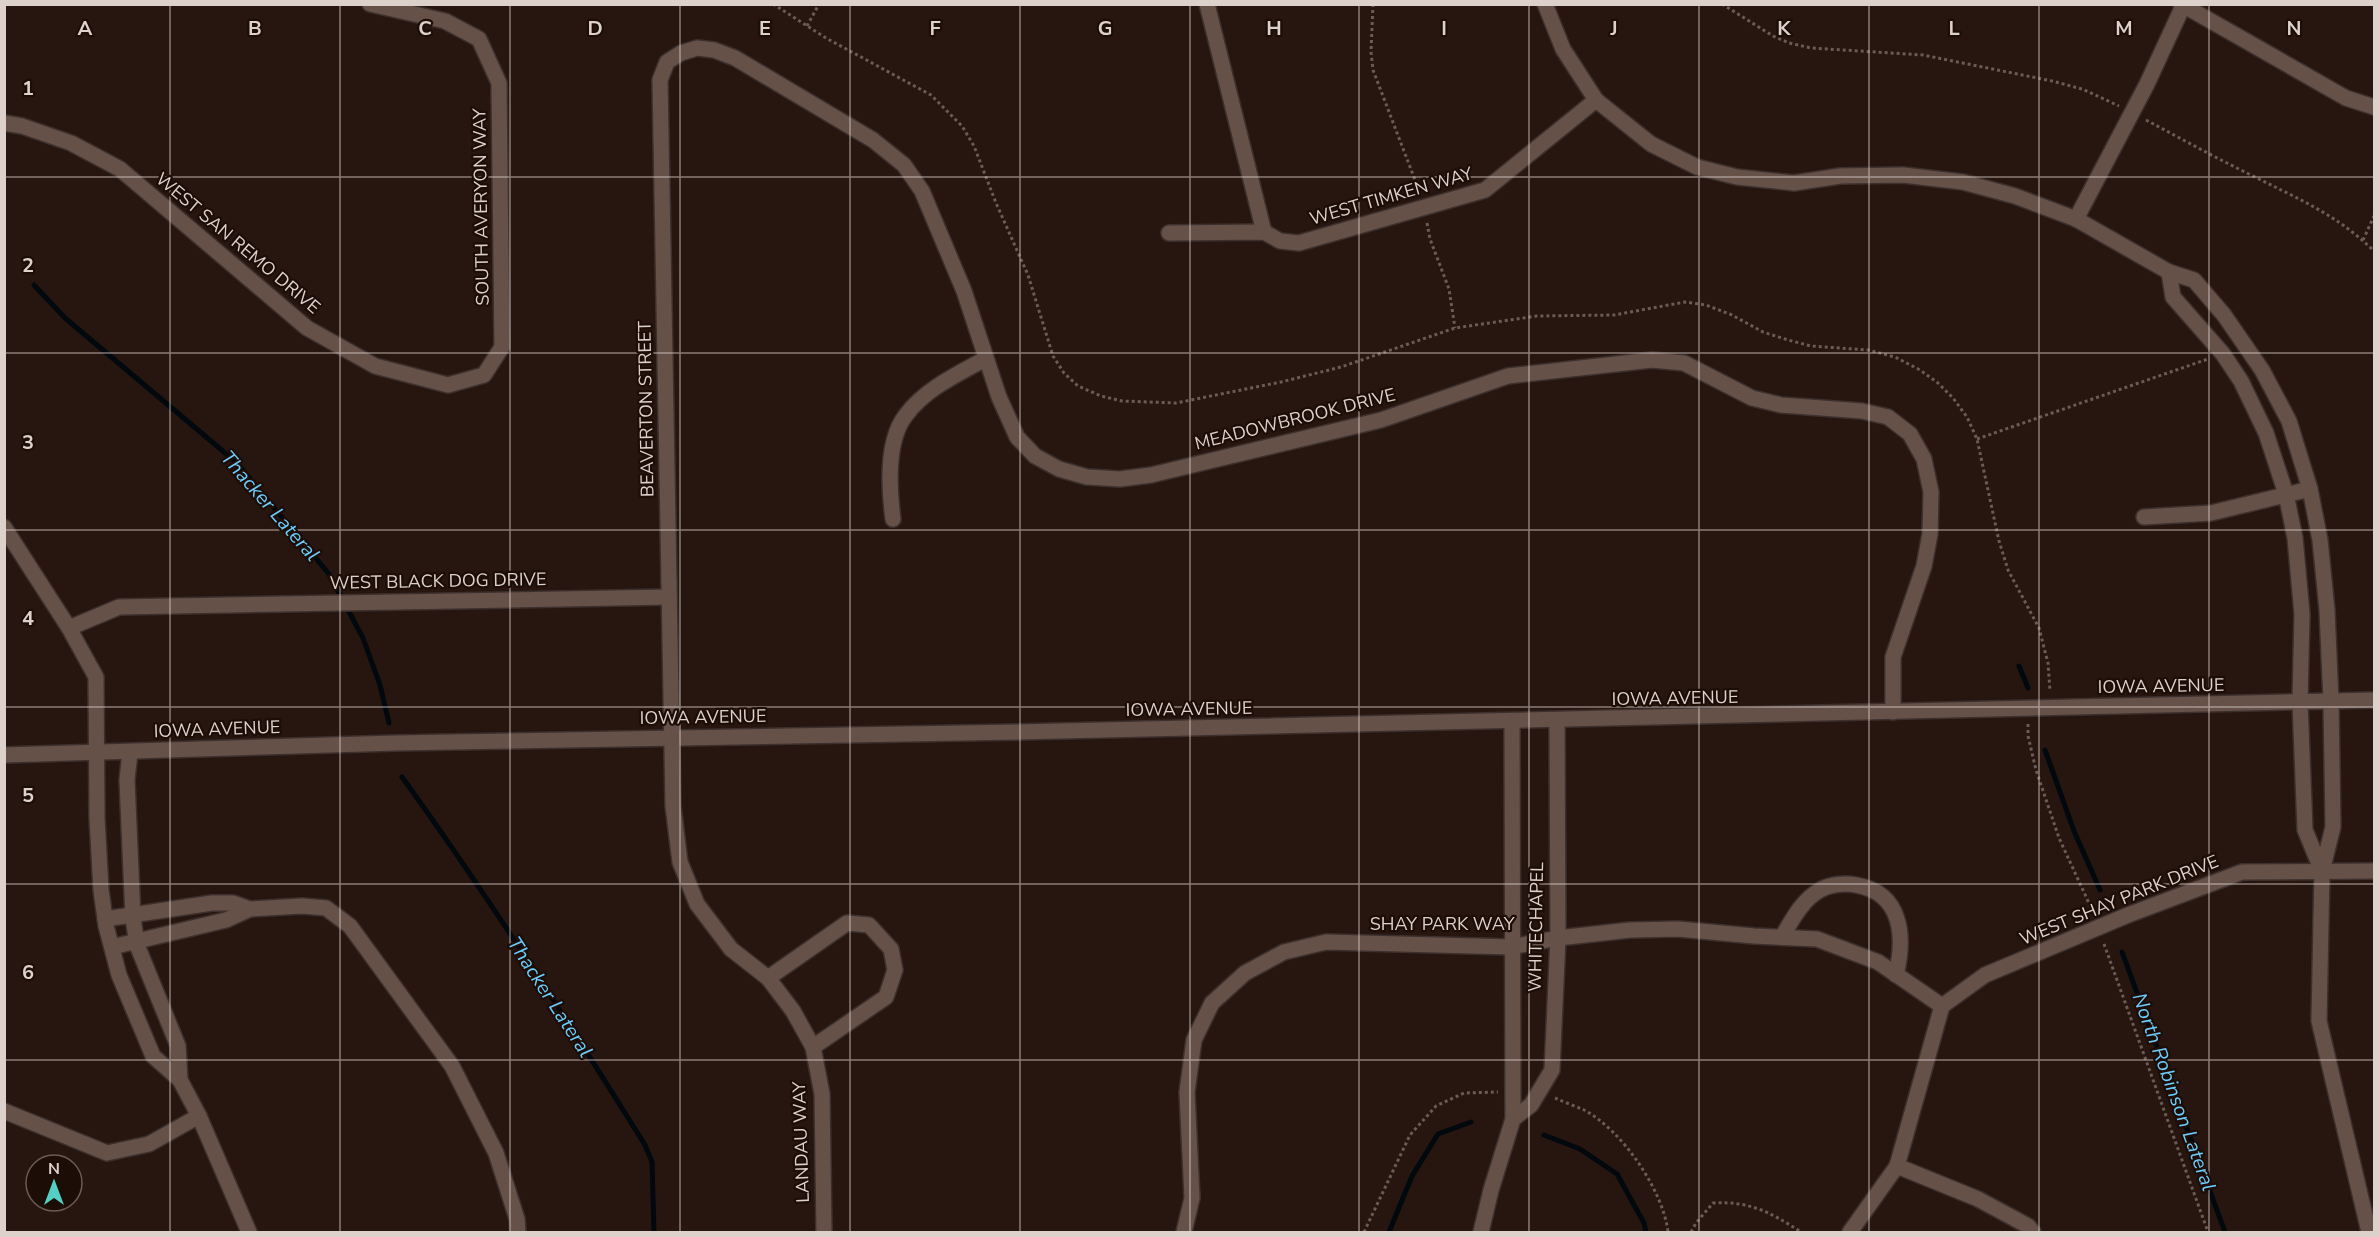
<svg xmlns="http://www.w3.org/2000/svg" width="2379" height="1237" viewBox="0 0 2379 1237" font-family="'Nunito Sans',sans-serif">
  <style>
    .lines { fill: none; stroke-linecap: round; stroke-linejoin: round }
    .stream { stroke: #01080e; stroke-width: 5 }
    .minor-casing { stroke: #3c302e; stroke-width: 18 }
    .path { stroke: #6a5b55; stroke-width: 3; stroke-dasharray: 3 3; stroke-linecap: butt }
    .minor { stroke: #665149; stroke-width: 15 }
    .grid { fill: none; stroke: #ddd1cc; stroke-width: 1.5; stroke-opacity: 0.55 }
    .labels { text-anchor: middle; dominant-baseline: central; stroke-width: 4.5; stroke-linejoin: round; paint-order: stroke }
    .street-label { font-size: 18px; fill: #ddd1cc; stroke: #1d0d07 }
    .water-label { font-size: 20px; font-style: italic; fill: #6cccfb; stroke: #1d0d07 }
    .grid-label { font-size: 20px; text-anchor: middle; font-weight: bold; fill: #ddd1cc; stroke: #1d0d07; stroke-width: 4.5; stroke-linejoin: round; paint-order: stroke }
  </style>
  <rect width="100%" height="100%" fill="#27160f"/>
  <g class="lines">
    <g class="stream">
      <path d="M34,285L65,318L237,463L329,574L363,638L380,685L389,723"/>
      <path d="M2019,666L2028,688"/>
      <path d="M2045,750L2074,831L2100,890"/>
      <path d="M402,777C488,896 567,1020 645,1145L652,1162L654,1232"/>
      <path d="M2122,952L2225,1232"/>
      <path d="M1544,1135L1580,1149L1617,1174L1644,1223L1646,1232"/>
      <path d="M1389,1232L1412,1176L1438,1134L1471,1122"/>
    </g>
    <defs>
      <g id="minor">
        <path d="M1207,4L1264,232"/>
        <path d="M1545,4L1563,49L1596,100L1651,144L1697,167L1737,177L1794,183L1840,176L1903,175L1963,182L2015,196L2076,219L2169,272"/>
        <path d="M2181,4L2346,98L2374,107"/>
        <path d="M4,123L22,126L71,143L120,169L307,328L375,366L448,385L484,375L502,347L499,83L479,39L445,21L370,4"/>
        <path d="M2076,219L2147,84L2184,4"/>
        <path d="M1169,233L1264,232L1280,241L1299,243L1485,190L1596,100"/>
        <path d="M2169,272L2194,280L2224,315L2262,370L2289,421L2310,489L2320,540L2327,610L2331,701L2333,827L2322,871L2305,830L2300,702L2302,614L2295,538L2286,494L2266,433L2241,381L2223,354L2173,297Z"/>
        <path d="M2144,517L2211,513L2310,489"/>
        <path d="M893,519C889,489 886,440 906,415C925,389 958,374 985,359"/>
        <path d="M4,527L69,628L96,677L97,818L101,890L106,926L119,975L153,1056L180,1080L199,1116L249,1232"/>
        <path d="M69,628L119,607L669,597"/>
        <path d="M130,752L127,780L133,918L137,945L178,1046L180,1080"/>
        <path d="M4,755L396,743L1018,732L2374,700"/>
        <path d="M2322,871L2319,1021L2369,1232"/>
        <path d="M105,919L212,903H233L250,909L302,906L326,908L350,926L452,1066L496,1153L517,1219L518,1232"/>
        <path d="M1782,937C1792,920 1802,900 1820,890C1830,884 1845,883 1856,885C1903,893 1905,938 1896,975"/>
        <path d="M112,947L226,920L250,909"/>
        <path d="M768,978L847,923L869,925L891,949L895,970L886,997L813,1047"/>
        <path d="M1942,1006L1985,975L2128,915L2242,872L2374,871"/>
        <path d="M4,1111L107,1153L149,1144L199,1116"/>
        <path d="M1513,1119L1531,1105L1552,1070L1558,938L1557,720"/>
        <path d="M1897,1166L1978,1199L2028,1226L2033,1232"/>
        <path d="M824,1232L822,1094L813,1047L793,1011L768,978L731,949L697,904L680,862L673,806L660,80L667,62L681,53L697,48L714,50L735,58L873,140L904,165L922,191L964,291L999,397L1017,437L1035,456L1059,469L1087,477L1120,479L1151,475L1381,420L1508,376L1652,360L1684,363L1752,398L1781,405L1862,411L1888,417L1910,434L1924,459L1931,492L1930,534L1924,566L1893,657V712"/>
        <path d="M1184,1232L1192,1198L1187,1092L1194,1040L1212,1003L1245,973L1284,952L1326,942L1511,947L1558,938L1630,930L1678,929L1754,936L1817,939L1878,962L1942,1006"/>
        <path d="M1481,1232L1491,1190L1513,1119L1512,722"/>
        <path d="M1850,1232L1897,1166L1942,1006"/>
      </g>
    </defs>
    <use href="#minor" class="minor-casing"/>
    <g class="path">
      <path d="M773,4L826,38L931,95L962,126L974,146L996,203L1028,275L1053,356L1064,373L1078,386L1101,396L1122,401L1176,403L1281,382L1341,367L1455,328L1537,316L1614,315L1685,302L1706,305L1732,315L1763,332L1788,340L1811,346L1868,350L1895,357L1920,370L1938,383L1953,398L1967,417L1977,439L1999,541L2008,570L2039,628L2048,663L2050,691"/>
      <path d="M1373,4L1371,52L1373,70L1420,193"/>
      <path d="M1722,4L1773,36L1789,43L1811,48L1923,55L2052,81L2082,89L2119,106"/>
      <path d="M807,26L819,4"/>
      <path d="M2146,120C2180,138 2214,157 2249,174C2296,198 2335,213 2374,251"/>
      <path d="M1427,223L1430,239L1449,289L1455,328"/>
      <path d="M2363,240L2374,216"/>
      <path d="M1977,439L2208,359"/>
      <path d="M2028,724V736L2036,770L2059,838L2093,912"/>
      <path d="M2104,944L2208,1232"/>
      <path d="M1555,1098C1564,1102 1575,1106 1584,1110C1622,1130 1663,1190 1668,1232"/>
      <path d="M1364,1232L1410,1135L1436,1106L1464,1093L1498,1092"/>
      <path d="M1691,1232L1696,1223L1713,1203C1750,1201 1770,1212 1801,1232"/>
    </g>
    <use href="#minor" class="minor"/>
  </g>
  <path class="grid" d="M170,4V1232M340,4V1232M510,4V1232M680,4V1232M850,4V1232M1020,4V1232M1190,4V1232M1359,4V1232M1529,4V1232M1699,4V1232M1869,4V1232M2039,4V1232M2209,4V1232M4,177H2374M4,353H2374M4,530H2374M4,707H2374M4,884H2374M4,1060H2374"/>
  <g class="labels">
    <g class="street-label">
      <text transform="translate(1391 196) rotate(-16)">WEST TIMKEN WAY</text>
      <text transform="translate(481 207) rotate(-91)">SOUTH AVERYON WAY</text>
      <text transform="translate(238 243) rotate(40)">WEST SAN REMO DRIVE</text>
      <text transform="translate(646 409) rotate(-91)">BEAVERTON STREET</text>
      <text transform="translate(1295 419) rotate(-14)">MEADOWBROOK DRIVE</text>
      <text transform="translate(438 581) rotate(-1)">WEST BLACK DOG DRIVE</text>
      <text transform="translate(2161 686) rotate(-1)">IOWA AVENUE</text>
      <text transform="translate(1675 698) rotate(-1)">IOWA AVENUE</text>
      <text transform="translate(1189 709) rotate(-1)">IOWA AVENUE</text>
      <text transform="translate(703 717) rotate(-1)">IOWA AVENUE</text>
      <text transform="translate(217 729) rotate(-2)">IOWA AVENUE</text>
      <text transform="translate(2119 900) rotate(-22)">WEST SHAY PARK DRIVE</text>
      <text x="1442" y="924">SHAY PARK WAY</text>
      <text transform="translate(1536 927) rotate(-89)">WHITECHAPEL</text>
      <text transform="translate(801 1142) rotate(-92)">LANDAU WAY</text>
    </g>
    <g class="water-label">
      <text transform="translate(270 506) rotate(49)">Thacker Lateral</text>
      <text transform="translate(550 997) rotate(57)">Thacker Lateral</text>
      <text transform="translate(2174 1092) rotate(70)">North Robinson Lateral</text>
    </g>
  </g>
  <g class="grid-label">
    <text x="85" y="35">A</text>
    <text x="255" y="35">B</text>
    <text x="425" y="35">C</text>
    <text x="595" y="35">D</text>
    <text x="765" y="35">E</text>
    <text x="935" y="35">F</text>
    <text x="1105" y="35">G</text>
    <text x="1274" y="35">H</text>
    <text x="1444" y="35">I</text>
    <text x="1614" y="35">J</text>
    <text x="1784" y="35">K</text>
    <text x="1954" y="35">L</text>
    <text x="2124" y="35">M</text>
    <text x="2294" y="35">N</text>
    <text x="28" y="95">1</text>
    <text x="28" y="272">2</text>
    <text x="28" y="449">3</text>
    <text x="28" y="625">4</text>
    <text x="28" y="802">5</text>
    <text x="28" y="979">6</text>
  </g>
  <rect width="2379" height="1237" fill="none" stroke="#ddd1cc" stroke-width="12"/>
  <g transform="translate(54 1183)"><circle r="28" fill="#1d0d07" stroke="#6a5b56" stroke-width="1.5"/>
  <path d="M0-4.5L10 22L0 15L-10 22Z" fill="#55cec5"/>
  <text y="-9" font-size="16" font-weight="bold" text-anchor="middle" fill="#ddd1cc">N</text>
  </g>
</svg>
